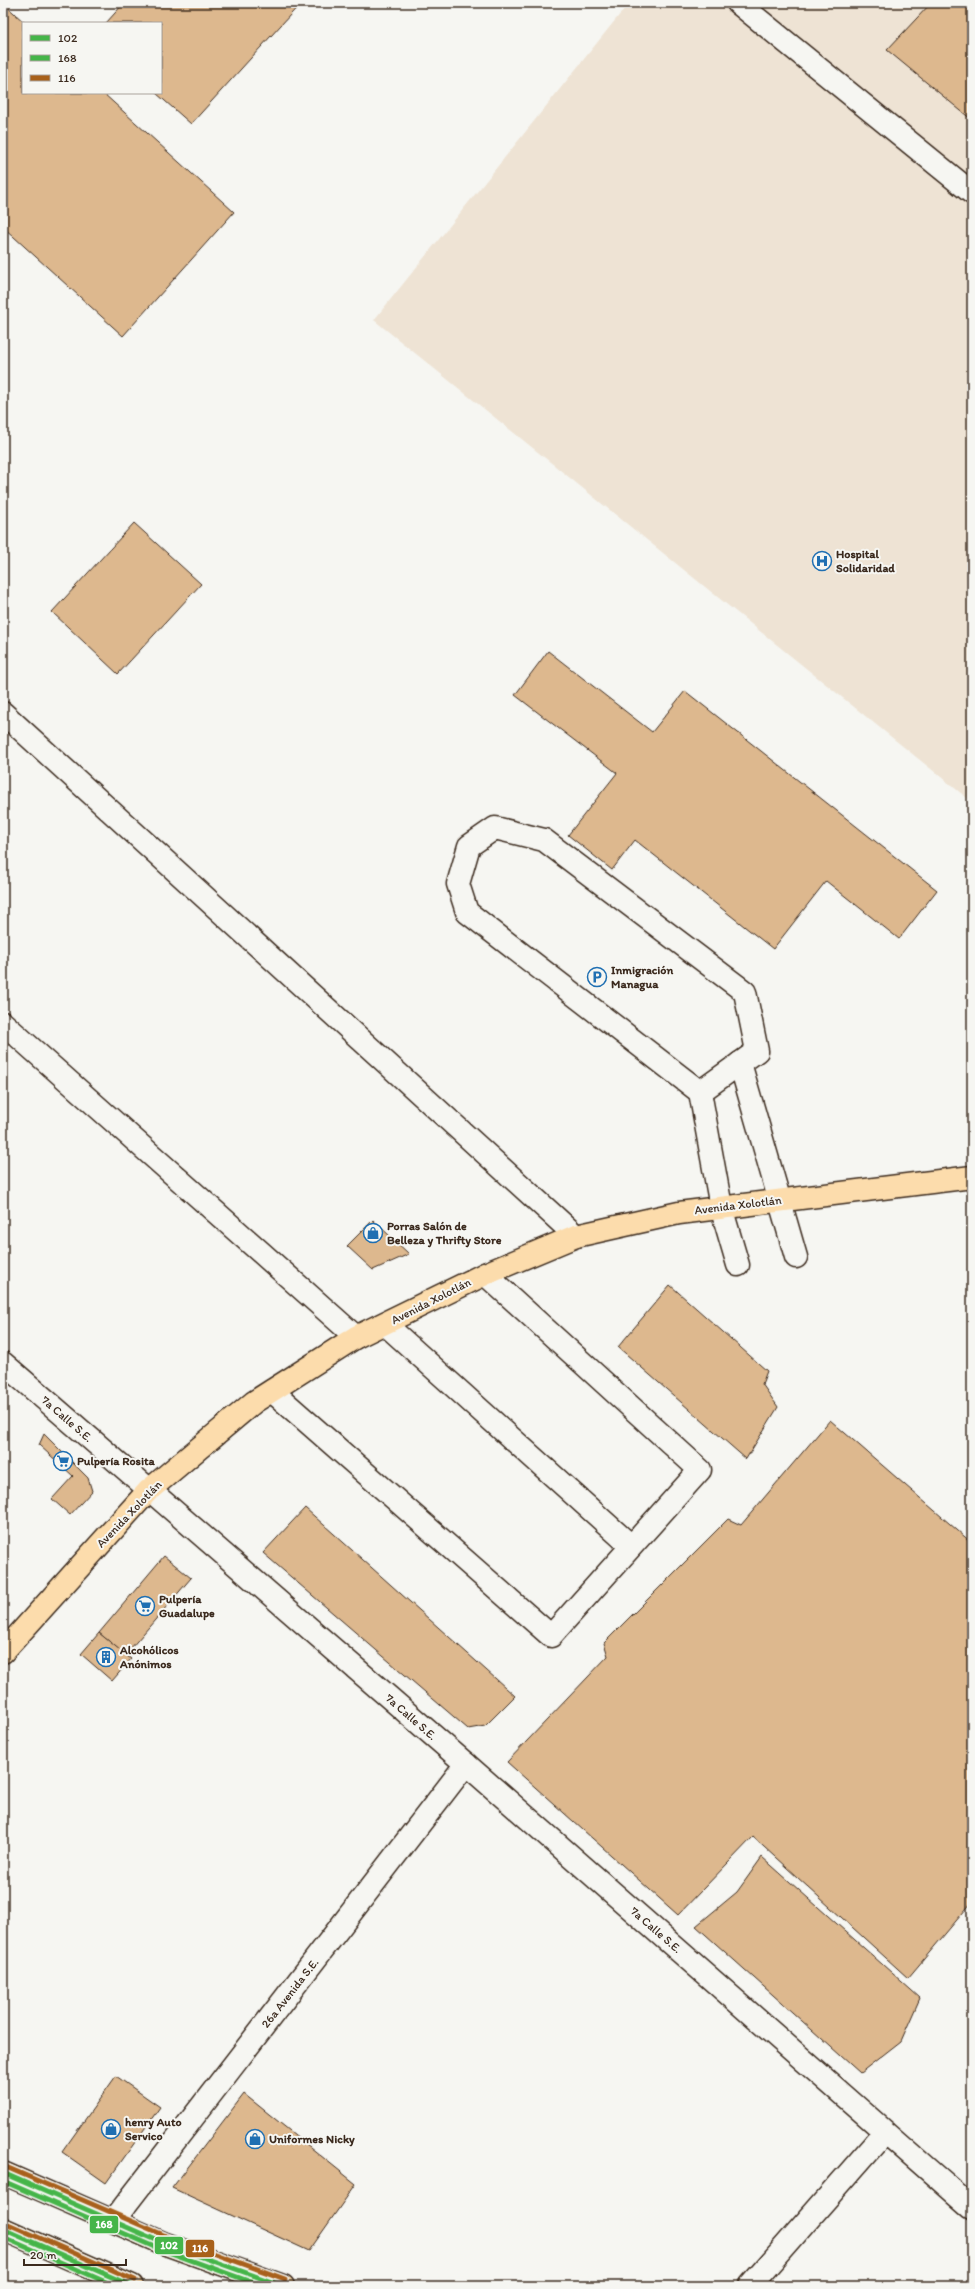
<svg xmlns="http://www.w3.org/2000/svg" width="975" height="2289" viewBox="0 0 975 2289" font-family="Itim,sans-serif">
  <style>
    .built { fill: #eee3d4 }
    .building { fill: #ddb88e; stroke: #3b2a1e }
    .lines { fill: none; stroke-linecap: round; stroke-linejoin: round }
    .minor-casing { stroke: #3b2a1e; stroke-width: 25 }
    .major-casing { stroke: #3b2a1e; stroke-width: 25 }
    .minor { stroke: #f6f6f2; stroke-width: 22 }
    .major { stroke: #fcdcac; stroke-width: 22 }
    .bus-1-casing { stroke: #f6f6f2; stroke-width: 8 }
    .bus-2-casing { stroke: #f6f6f2; stroke-width: 8 }
    .bus-3-casing { stroke: #f6f6f2; stroke-width: 8 }
    .bus-1 { stroke: #45b549; stroke-width: 5 }
    .bus-2 { stroke: #45b549; stroke-width: 5 }
    .bus-3 { stroke: #a8611a; stroke-width: 5 }
    .labels { text-anchor: middle; dominant-baseline: central; stroke-width: 4; stroke-linejoin: round; paint-order: stroke }
    .poi-label { font-size: 12px; font-weight: bold; fill: #3b2a1e; stroke: #f6f6f2; text-anchor: start }
    .street-label { font-size: 12px; fill: #3b2a1e; stroke: #f6f6f2 }
    .line-badge { stroke: #f6f6f2; stroke-width: 1.5 }
    .badge-label { font-size: 11px; text-anchor: middle; font-weight: bold; fill: #fff }
  </style>
  <rect width="100%" height="100%" fill="#f6f6f2"/>
  <filter id="ink" filterUnits="userSpaceOnUse"><feTurbulence type="fractalNoise" baseFrequency=".025" numOctaves="2"/><feDisplacementMap in="SourceGraphic" scale="8" xChannelSelector="R" yChannelSelector="G"/><feConvolveMatrix kernelMatrix="1 2 1 2 8 2 1 2 1" color-interpolation-filters="sRGB"/></filter>
  <g filter="url(#ink)">
    <path class="built" d="M629,3H972V802L374,320Z"/>
    <g class="building">
      <path d="M3,3L25,23H23V93H103L234,212L123,336L3,227Z"/>
      <path d="M124,3H301L191,124L156,93H161V23H106Z"/>
      <path d="M931,3H972V120L887,50Z"/>
      <path d="M134,523L201,584L118,674L52,612Z"/>
      <path d="M548,651L652,732L685,691L937,890L899,939L826,881L773,949L635,840L612,870L568,835L617,773L515,695Z"/>
      <path d="M373,1220L409,1254L373,1270L347,1246Z"/>
      <path d="M670,1285L767,1371L762,1384L778,1407L746,1459L618,1347Z"/>
      <path d="M830,1420L972,1543V1902L908,1978L753,1837L678,1915L507,1762L608,1656L604,1643L728,1519L741,1525Z"/>
      <path d="M44,1434L88,1478L92,1491L70,1515L52,1499L73,1476L39,1445Z"/>
      <path d="M305,1508L515,1696L485,1726L468,1729L263,1553Z"/>
      <path d="M164,1556L191,1578L125,1655L99,1633Z"/>
      <path d="M99,1633L131,1659L112,1681L81,1654Z"/>
      <path d="M762,1857L920,1998L901,2041L860,2073L696,1926L737,1892Z"/>
      <path d="M116,2076L160,2107L106,2183L62,2152Z"/>
      <path d="M244,2094L356,2184L309,2251L172,2188Z"/>
    </g>
    <g class="lines">
      <defs>
        <g id="minor">
          <path d="M738,3L972,193"/>
          <path d="M3,713L576,1236"/>
          <path d="M3,1023L356,1337"/>
          <path d="M740,1063L796,1257"/>
          <path d="M700,1092L757,1051L745,992L544,840L495,828L469,846L458,884L467,912L700,1092L721,1207L738,1265"/>
          <path d="M385,1324L631,1546"/>
          <path d="M3,1363L466,1764L972,2208"/>
          <path d="M272,1391L551,1636L700,1470L485,1274"/>
          <path d="M113,2221L466,1764"/>
          <path d="M750,2286L885,2132"/>
        </g>
        <g id="major">
          <path d="M3,1652L148,1491L254,1402L356,1337L485,1274L576,1236L679,1213L972,1177"/>
          <path d="M3,2173L163,2243L283,2286"/>
          <path d="M3,2229L132,2286"/>
        </g>
      </defs>
      <use href="#minor" class="minor-casing"/>
      <use href="#major" class="major-casing"/>
      <use href="#minor" class="minor"/>
      <use href="#major" class="major"/>
      <defs>
        <g id="bus-1">
          <path d="M3,2173L163,2243L283,2286"/>
          <path d="M3,2229L132,2286"/>
        </g>
        <g id="bus-2">
          <path d="M3,2181L160,2249L262,2286"/>
          <path d="M3,2237L115,2286"/>
        </g>
        <g id="bus-3">
          <path d="M6,2167L166,2236L285,2279"/>
          <path d="M6,2223L135,2280"/>
        </g>
      </defs>
      <use href="#bus-1" class="bus-1-casing"/>
      <use href="#bus-2" class="bus-2-casing"/>
      <use href="#bus-3" class="bus-3-casing"/>
      <use href="#bus-1" class="bus-1"/>
      <use href="#bus-2" class="bus-2"/>
      <use href="#bus-3" class="bus-3"/>
    </g>
  </g>
  <defs>
    <symbol id="hospital-ring" viewBox="-11 -11 22 22"><circle r="9.5" fill="#f6f6f2" stroke="#1f6fb2" stroke-width="1.5"/><path d="M-5-5h3v3.5h4V-5h3V5h-3V1.5h-4V5h-3Z" fill="#1f6fb2"/></symbol>
    <symbol id="parking-ring" viewBox="-11 -11 22 22"><circle r="9.5" fill="#f6f6f2" stroke="#1f6fb2" stroke-width="1.5"/><path d="M-3.5-5.5H1a3.5 3.5 0 0 1 0 7H-1V5.5H-3.5ZM-1-3.4V-.6H.8a1.4 1.4 0 0 0 0-2.8Z" fill="#1f6fb2"/></symbol>
    <symbol id="shop-ring" viewBox="-11 -11 22 22"><circle r="9.5" fill="#f6f6f2" stroke="#1f6fb2" stroke-width="1.5"/><path d="M-5-2.5h2.3a2.7 3.5 0 0 1 5.4 0H5L5.5 6h-11ZM-1.5-2.5h3a1.5 2.3 0 0 0-3 0Z" fill="#1f6fb2"/></symbol>
    <symbol id="supermarket-ring" viewBox="-11 -11 22 22"><circle r="9.5" fill="#f6f6f2" stroke="#1f6fb2" stroke-width="1.5"/><path d="M-6-5.5h2.5l.6 2H6L4.5 2H-2.5L-4.4-4H-6ZM-1.5 3.2a1.3 1.3 0 1 0 .1 0ZM3 3.2a1.3 1.3 0 1 0 .1 0Z" fill="#1f6fb2"/></symbol>
    <symbol id="building-ring" viewBox="-11 -11 22 22"><circle r="9.5" fill="#f6f6f2" stroke="#1f6fb2" stroke-width="1.5"/><path d="M-4-6H4V6H1V3H-1V6H-4ZM-2.5-4.3h1.7v1.8h-1.7ZM.8-4.3h1.7v1.8H.8ZM-2.5-1h1.7V.8h-1.7ZM.8-1h1.7V.8H.8Z" fill="#1f6fb2"/></symbol>
  </defs>
  <g fill-rule="evenodd">
    <use href="#hospital-ring" x="811" y="550" width="22" height="22"/>
    <use href="#parking-ring" x="586" y="966" width="22" height="22"/>
    <use href="#shop-ring" x="362" y="1222" width="22" height="22"/>
    <use href="#supermarket-ring" x="52" y="1450" width="22" height="22"/>
    <use href="#supermarket-ring" x="134" y="1595" width="22" height="22"/>
    <use href="#building-ring" x="95" y="1646" width="22" height="22"/>
    <use href="#shop-ring" x="100" y="2118" width="22" height="22"/>
    <use href="#shop-ring" x="244" y="2128" width="22" height="22"/>
  </g>
  <g class="labels">
    <g class="poi-label">
      <text x="836" y="554">Hospital<tspan x="836" dy="14">Solidaridad</tspan></text>
      <text x="611" y="970">Inmigración<tspan x="611" dy="14">Managua</tspan></text>
      <text x="387" y="1226">Porras Salón de<tspan x="387" dy="14">Belleza y Thrifty Store</tspan></text>
      <text x="77" y="1461">Pulpería Rosita</text>
      <text x="159" y="1599">Pulpería<tspan x="159" dy="14">Guadalupe</tspan></text>
      <text x="120" y="1650">Alcohólicos<tspan x="120" dy="14">Anónimos</tspan></text>
      <text x="125" y="2122">henry Auto<tspan x="125" dy="14">Servico</tspan></text>
      <text x="269" y="2139">Uniformes Nicky</text>
    </g>
    <g class="street-label">
      <text transform="translate(738 1205) rotate(-7)">Avenida Xolotlán</text>
      <text transform="translate(431 1301) rotate(-27)">Avenida Xolotlán</text>
      <text transform="translate(67 1419) rotate(41)">7a Calle S.E.</text>
      <text transform="translate(129 1514) rotate(-46)">Avenida Xolotlán</text>
      <text transform="translate(411 1717) rotate(41)">7a Calle S.E.</text>
      <text transform="translate(656 1930) rotate(41)">7a Calle S.E.</text>
      <text transform="translate(290 1993) rotate(-52)">26a Avenida S.E.</text>
    </g>
  </g>
  <g class="line-badge">
    <rect x="89" y="2215" width="30" height="19" rx="4" fill="#45b549"/>
    <rect x="154" y="2236" width="30" height="19" rx="4" fill="#45b549"/>
    <rect x="185" y="2239" width="30" height="19" rx="4" fill="#a8611a"/>
  </g>
  <g class="badge-label">
    <text x="104" y="2228">168</text>
    <text x="169" y="2249">102</text>
    <text x="200" y="2252">116</text>
  </g>
  <rect width="975" height="2289" fill="none" stroke="#f6f6f2" stroke-width="16"/>
  <rect x="8" y="8" width="959" height="2273" fill="none" stroke="#3b2a1e" stroke-width="1.5" filter="url(#ink)"/>
  <rect x="22" y="22" width="140" height="72" fill="#f6f6f2" stroke="#aba49d"/>
  <rect x="30" y="35" width="20" height="6" fill="#45b549" stroke="#aba49d"/>
  <text x="58" y="42" font-size="12" fill="#3b2a1e">102</text>
  <rect x="30" y="55" width="20" height="6" fill="#45b549" stroke="#aba49d"/>
  <text x="58" y="62" font-size="12" fill="#3b2a1e">168</text>
  <rect x="30" y="75" width="20" height="6" fill="#a8611a" stroke="#aba49d"/>
  <text x="58" y="82" font-size="12" fill="#3b2a1e">116</text>
  <path d="M24 2259v6h102v-6" fill="none" stroke="#3b2a1e" stroke-width="2"/>
  <text x="30" y="2259" font-size="12" fill="#3b2a1e" stroke="#f6f6f2" stroke-width="3" paint-order="stroke">20 m</text>
</svg>
